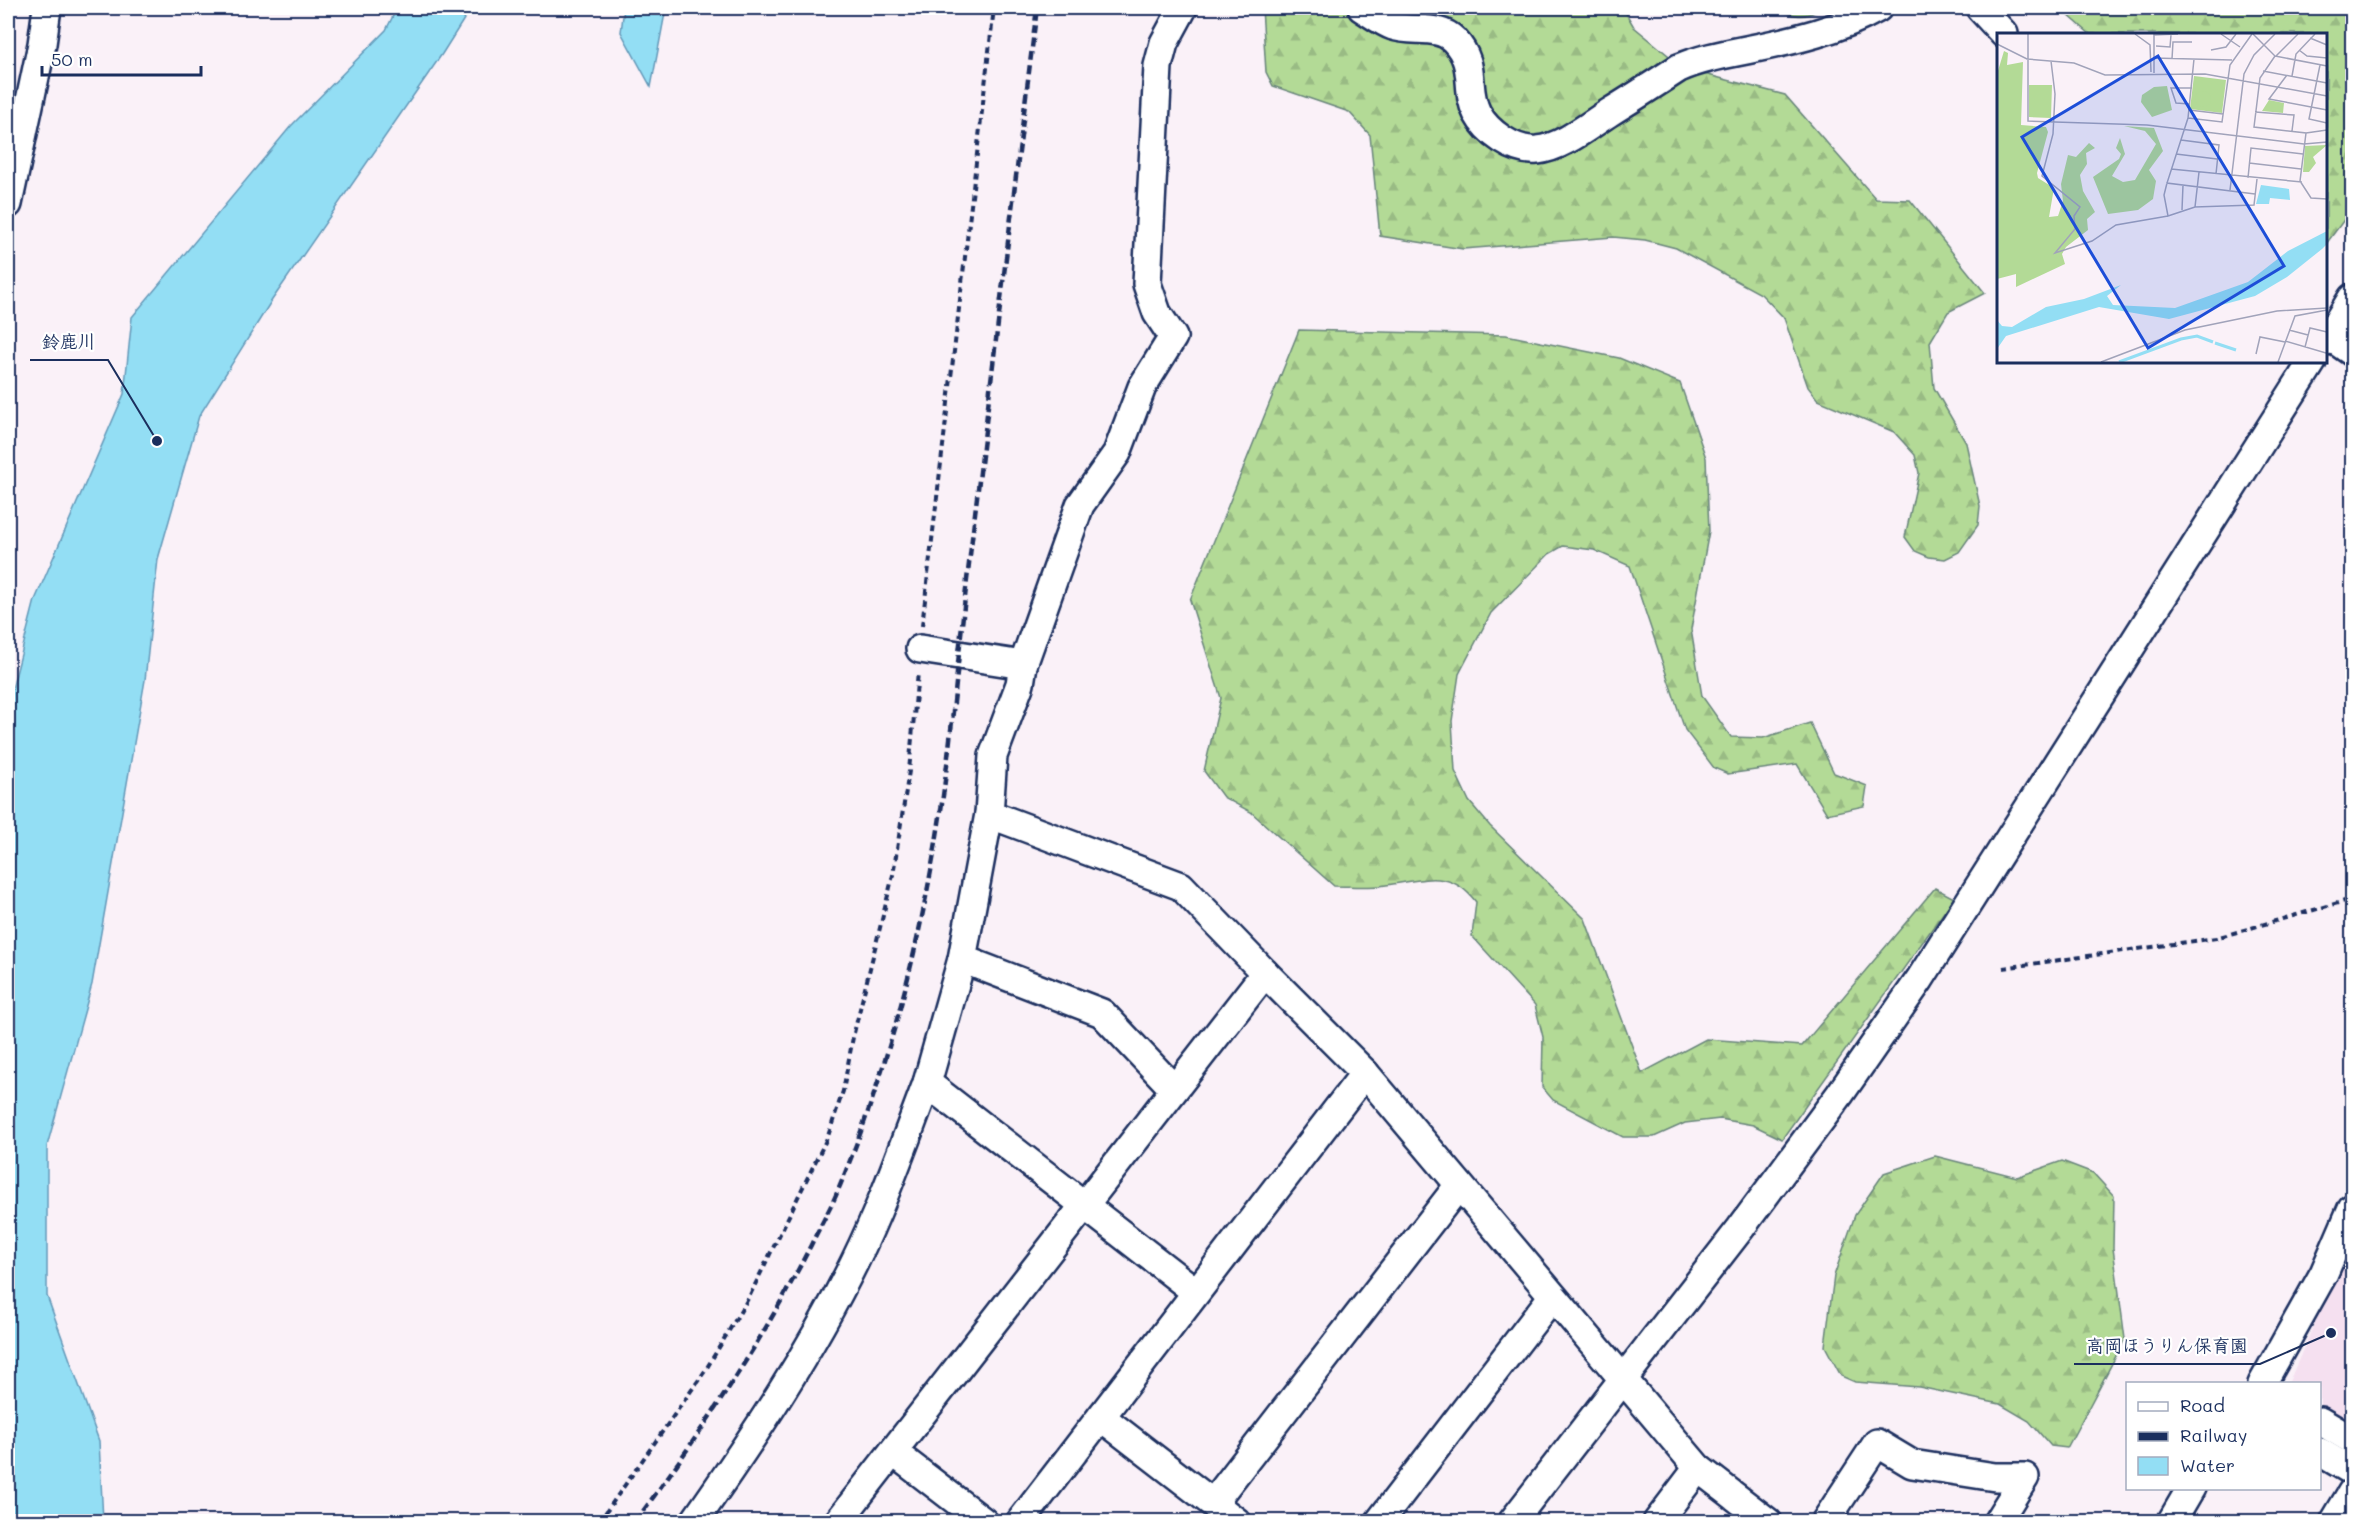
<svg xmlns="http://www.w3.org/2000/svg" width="2360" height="1529" viewBox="0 0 2360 1529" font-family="Mali,'Klee One',sans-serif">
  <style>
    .built { fill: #f5e0f0 }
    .forest { fill: url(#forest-firs); stroke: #67847a; stroke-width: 1.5 }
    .water { fill: #93def4; stroke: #6398b8; stroke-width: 1.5 }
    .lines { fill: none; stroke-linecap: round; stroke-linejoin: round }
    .minor-casing { stroke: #1b2f5e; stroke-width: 32 }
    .path { stroke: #1b2f5e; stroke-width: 4; stroke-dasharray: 6 4.5; stroke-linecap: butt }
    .minor { stroke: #fff; stroke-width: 27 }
    .rail { stroke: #1b2f5e; stroke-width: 4.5; stroke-dasharray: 9 4.5; stroke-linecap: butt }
    .inset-river { fill: none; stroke: #93def4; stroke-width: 3 }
    .inset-road { fill: none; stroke: #a1a3ba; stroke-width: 1.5 }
    .view { fill: #1d4ed8; fill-opacity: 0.15; stroke: #1d4ed8; stroke-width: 3 }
    .inset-edge { fill: none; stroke: #1b2f5e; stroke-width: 3 }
    .leader { fill: none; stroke: #1b2f5e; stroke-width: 2 }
    .callout-dot { fill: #1b2f5e; stroke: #fff; stroke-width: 2 }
    .callout-label { font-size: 18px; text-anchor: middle; font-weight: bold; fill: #1b2f5e; stroke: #fff; stroke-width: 4.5; stroke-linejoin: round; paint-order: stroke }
  </style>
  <defs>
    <pattern id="forest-firs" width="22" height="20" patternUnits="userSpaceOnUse" patternTransform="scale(1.5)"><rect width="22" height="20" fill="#b3da96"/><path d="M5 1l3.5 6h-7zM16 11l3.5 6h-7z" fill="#99bb84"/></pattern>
  </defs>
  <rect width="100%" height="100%" fill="#faf1f8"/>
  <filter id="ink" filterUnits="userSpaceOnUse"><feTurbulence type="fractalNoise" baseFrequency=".0167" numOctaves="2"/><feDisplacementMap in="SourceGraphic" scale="12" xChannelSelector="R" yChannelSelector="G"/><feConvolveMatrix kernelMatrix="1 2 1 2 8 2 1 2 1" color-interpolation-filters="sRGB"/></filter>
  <g filter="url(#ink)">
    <path class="built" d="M2352,1238V1433L2320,1413V1384H2288Z"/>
    <g class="forest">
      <path d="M1262,8H1623L1634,27L1685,69L1785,95L1876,199L1910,200L1985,293L1948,312L1930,342L1934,388L1966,443L1980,506L1978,525L1959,552L1945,559L1929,557L1915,551L1905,537L1919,473L1915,455L1894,432L1818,400L1808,387L1784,318L1761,294L1676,248L1645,240L1613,237L1463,249L1380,236L1370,135L1349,112L1273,86L1266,72Z"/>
      <path d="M1775,8H1823C1803,19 1795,17 1775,8Z"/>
      <path d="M2060,8H2352V209L2326,244V34H2090Z"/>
      <path d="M1299,330L1506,335L1619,358L1680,383L1706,458L1709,531L1691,629L1702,696L1731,737L1763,738L1810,723L1834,773L1867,786L1864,806L1827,814L1797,764L1728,774L1714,768L1685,730L1630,566L1594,550L1563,546L1549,554L1491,613L1459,674L1452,721L1455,771L1469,801L1490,826L1585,919L1642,1073L1706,1039L1802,1046L1935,888L1954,898L1782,1139L1753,1125L1720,1119L1685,1123L1654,1137H1623L1553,1100L1542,1087L1543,1037L1535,1005L1472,936L1476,902C1450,867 1422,881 1386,885C1369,888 1351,886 1334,886L1251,812L1223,797L1204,771L1221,698L1190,600Z"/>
      <path d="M1935,1156L2017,1177L2062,1161L2093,1173L2114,1196L2113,1248L2125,1339L2067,1448L2051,1446L2029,1421L2000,1404L1919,1387L1855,1382L1841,1376L1825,1346L1834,1276L1855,1215L1884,1173Z"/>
    </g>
    <g class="water">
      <path d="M397,8H471L442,54L272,300L199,416L158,559L145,680L92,984L47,1146V1296L99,1441L103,1521H8V705L35,600L124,394L132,317L291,126L386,30Z"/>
      <path d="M624,8H666L651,87L621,32Z"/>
    </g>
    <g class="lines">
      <defs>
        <g id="minor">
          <path d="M1362,8C1372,14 1382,22 1393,26C1413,33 1438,24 1454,40C1478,65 1464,88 1477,113C1487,132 1514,152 1537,150C1563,147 1588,126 1610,112C1633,98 1656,83 1679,68C1702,58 1726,54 1751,49C1795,40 1839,30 1878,8"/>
          <path d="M1980,8L2004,34"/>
          <path d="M8,204L42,44L47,8"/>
          <path d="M2326,334L2352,352"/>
          <path d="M2326,341L2352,298"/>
          <path d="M920,649L1023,665"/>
          <path d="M989,814L993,756L1020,684L1023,665L1080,505L1117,453L1142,387L1173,337L1157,313L1147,284L1158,66L1164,43L1183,8"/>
          <path d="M962,959L1102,1013L1174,1089"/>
          <path d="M927,1083L962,959L989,814L1181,886L1265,973"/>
          <path d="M2262,1384L2324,1273L2352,1208"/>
          <path d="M1101,1417L1237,1522"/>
          <path d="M2320,1421L2352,1440"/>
          <path d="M893,1452L984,1522"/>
          <path d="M2320,1452L2352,1471"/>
          <path d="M1213,1503L1459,1185"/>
          <path d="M694,1522C753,1438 810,1353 855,1261C883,1204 904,1143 927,1083L1196,1292"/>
          <path d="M838,1522L1265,973L1365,1073L1698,1468L1768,1522"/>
          <path d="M1020,1522L1365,1073"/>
          <path d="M1379,1522L1552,1297"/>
          <path d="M1512,1522L1740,1229L1840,1094L1920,979L2312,362"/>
          <path d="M1657,1522L1698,1468"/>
          <path d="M1825,1522L1877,1443L1912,1464L1995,1477H2025L1997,1522"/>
          <path d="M2171,1522L2191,1488"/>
          <path d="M2334,1522L2352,1492"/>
        </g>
      </defs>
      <use href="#minor" class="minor-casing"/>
      <g class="path">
        <path d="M922,626L994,8"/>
        <path d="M2003,968L2216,938L2352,899"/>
        <path d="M599,1522L705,1371L749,1297L828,1136L843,1091L853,1037L893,875L909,771L918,672"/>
      </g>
      <use href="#minor" class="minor"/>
      <path class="rail" d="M635,1522C701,1433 761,1344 811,1245C820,1226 831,1208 839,1188C889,1067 922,939 941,810C952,734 958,656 967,580C990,389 1013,198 1037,8"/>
    </g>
  </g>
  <g transform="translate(1997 33)">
    <rect width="330" height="330" fill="#faf1f8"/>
    <path d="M7,18L11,20L10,32L26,29L24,92L49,94L51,99L40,140L41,145L57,155L52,184L61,183L66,168L64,151L71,122L79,124L92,110L98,115L89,120L90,131L83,142L86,158L98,179L90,186L91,197L69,214L65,221L68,231L19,254V241L0,246V41ZM32,52H55L54,85L32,84ZM170,53L175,77L155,84L144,69L145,62L157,54ZM127,93L157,95L166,118L152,137L159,148L156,166L141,177L111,181L96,144L122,126L124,121L119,115L123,105L128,121L115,143L126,149L138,147L159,111L148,98Z" fill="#b3da96"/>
    <path d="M197,43L229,47L225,80L193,76ZM272,67L287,70L286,80L265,78ZM330,112L316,124L319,130L312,139H306L308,113Z" fill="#b3da96"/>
    <path d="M198 66a8 8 0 1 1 16 0a8 8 0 1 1-16 0Z" fill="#b3da96"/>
    <path d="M264,152L292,156L293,167L273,165L272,171H259ZM330,198V211L325,216L290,244L258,263L172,286L102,274L9,303L0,316V287L5,293L15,294L49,274L87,266L124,252L110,263L116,272L178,275L251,249L291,218Z" fill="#93def4"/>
    <path class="inset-river" d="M218,310L239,317M122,329L184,306L200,303L216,309"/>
    <path class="inset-road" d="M31,1V88L150,92L307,111L330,109M138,1L153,12L154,39M224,1L243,14M256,1L278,23L263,45L257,94L309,100L303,148L314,165L330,166M157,2L181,1M313,5L330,12M0,11L30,26L77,30L108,42L208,41L330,63M159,13L173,14L174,2M214,17L229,14L239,1M302,17L310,23L330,25M278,23L330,33M279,23L301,1M156,25L235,27M175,26L176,9H195M197,26L191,85L170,150L258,161M54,28L58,61L56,101L45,143L83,174L77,183L78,196L58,220L95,208L119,192L171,183M323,32L312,86L330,90M266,38L330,50M157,40V1M290,42L272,66L330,77M295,43L299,21L318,1M193,71L179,70L174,55H195M192,77L226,81M258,79L297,82L295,98M191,85L225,89L233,32L255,1M309,100L330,97M184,107L222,112L219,141M179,121L220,126M252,130L304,136M174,136L305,149M202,139L198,174L257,172L260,146M251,145L254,115L306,121M170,150L167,162L171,183L198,174M233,157L247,41L257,22L278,1M185,177L186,152M292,297L311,302M288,308L329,320M308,314L313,295L330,299M259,321L263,304L288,309M104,329L188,297L280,278L330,275M281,329L298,283L330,277"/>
    <path class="view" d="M161,23L287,233L151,315L25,104Z"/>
    <rect width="330" height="330" class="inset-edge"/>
  </g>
  <path class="leader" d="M157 441L108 360H30M2331 1333L2260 1364H2074"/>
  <g class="callout-dot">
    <circle cx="157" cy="441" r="6"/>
    <circle cx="2331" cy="1333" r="6"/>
  </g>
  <g class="callout-label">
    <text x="69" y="348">鈴鹿川</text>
    <text x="2167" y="1352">高岡ほうりん保育園</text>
  </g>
  <rect width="2360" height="1529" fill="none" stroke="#fff" stroke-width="30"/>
  <rect x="15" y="15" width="2330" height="1499" fill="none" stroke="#1b2f5e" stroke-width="2" filter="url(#ink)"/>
  <rect x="2126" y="1382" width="195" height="108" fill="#ffffff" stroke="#a4acbf" stroke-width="1.5"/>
  <rect x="2138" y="1402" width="30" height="9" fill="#ffffff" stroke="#a4acbf" stroke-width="1.5"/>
  <text x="2180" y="1412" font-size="18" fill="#1b2f5e">Road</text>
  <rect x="2138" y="1432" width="30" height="9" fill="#1b2f5e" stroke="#a4acbf" stroke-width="1.5"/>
  <text x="2180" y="1442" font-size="18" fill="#1b2f5e">Railway</text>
  <rect x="2138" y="1457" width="30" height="18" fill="#93def4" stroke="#a4acbf" stroke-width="1.5"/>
  <text x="2180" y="1472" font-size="18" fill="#1b2f5e">Water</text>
  <path d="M42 66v9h159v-9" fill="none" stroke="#1b2f5e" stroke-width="3"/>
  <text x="51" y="66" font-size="18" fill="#1b2f5e" stroke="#ffffff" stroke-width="4.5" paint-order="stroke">50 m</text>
</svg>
